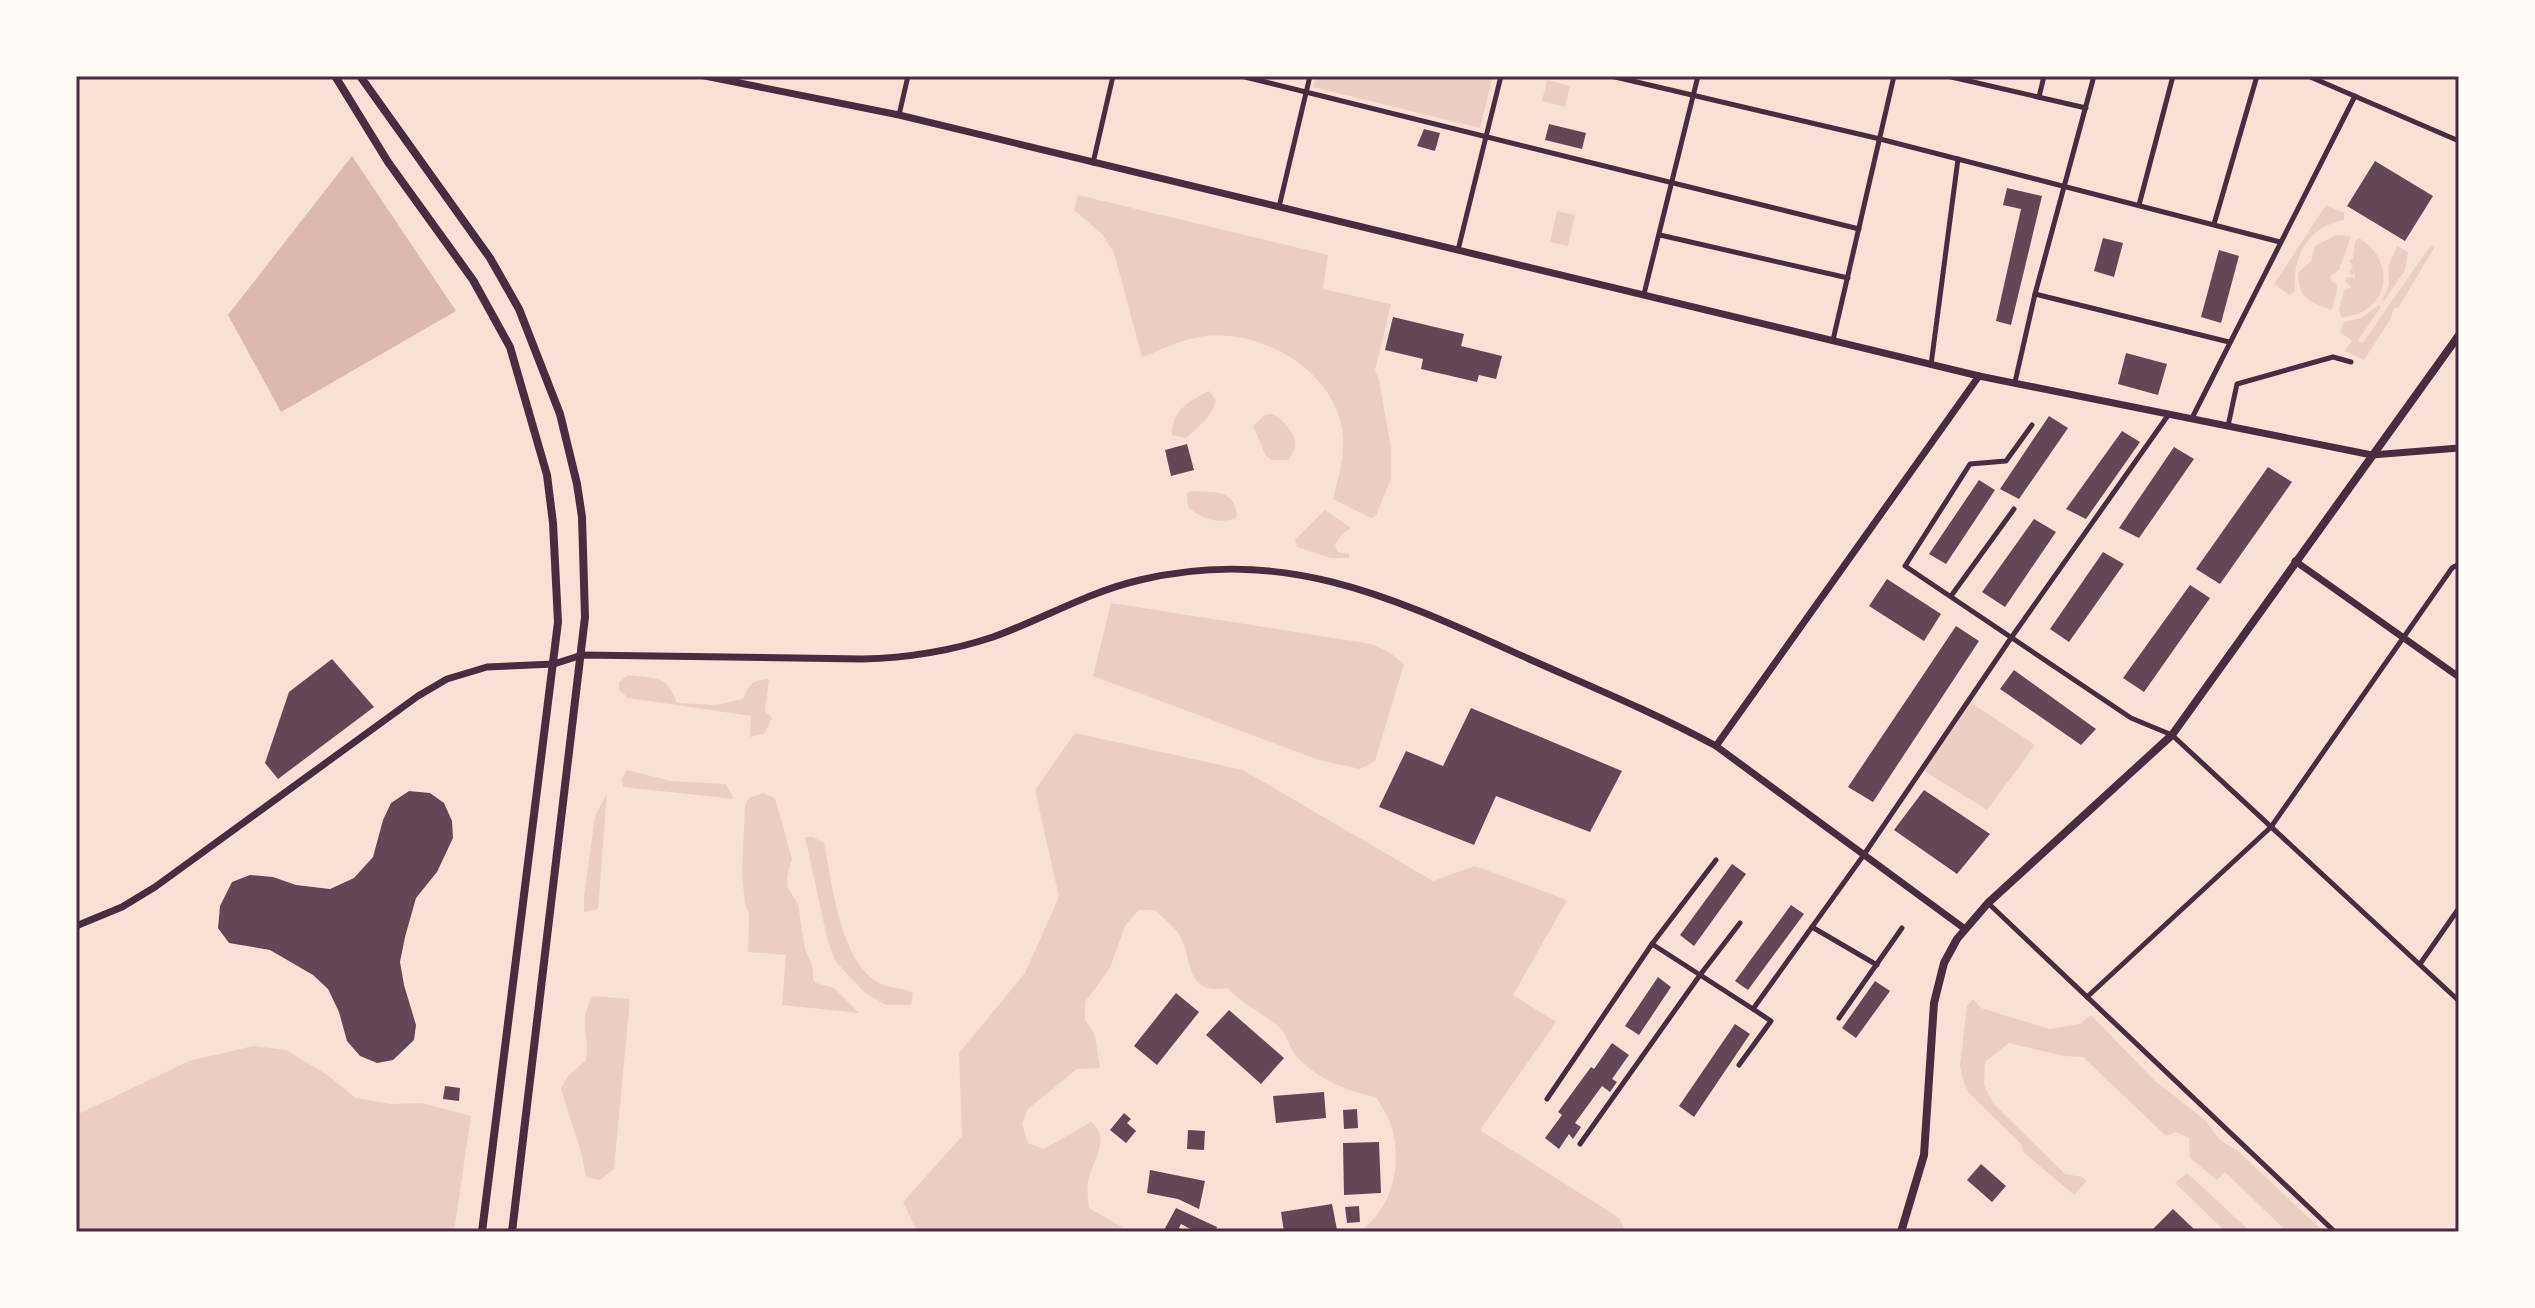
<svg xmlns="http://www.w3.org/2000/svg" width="2535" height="1308" viewBox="0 0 2535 1308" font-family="'Sofia Sans Condensed',sans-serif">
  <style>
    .green { fill: #ebcfc5 }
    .water { fill: #dcb8b0 }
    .building { fill: #644757 }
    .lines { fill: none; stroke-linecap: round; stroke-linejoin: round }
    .minor { stroke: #4a2c40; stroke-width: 5 }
    .tertiary { stroke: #4a2c40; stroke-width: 7 }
    .secondary { stroke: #4a2c40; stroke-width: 8 }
    .primary { stroke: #4a2c40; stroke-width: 8 }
    .neatline { fill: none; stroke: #4a2c40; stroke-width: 3 }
  </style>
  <rect width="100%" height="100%" fill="#f7e1d7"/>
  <g class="green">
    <path d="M1316,76H1493L1480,128L1313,87Z"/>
    <path d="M1547,80L1570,86L1565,107L1542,101Z"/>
    <path d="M1078,195L1328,255L1323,289L1391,304L1375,371L1379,380L1391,448V478L1376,516L1371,518L1333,499C1338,479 1344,458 1343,437C1338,373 1267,331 1207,336C1186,337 1162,350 1142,357L1114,253L1102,234L1074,210Z"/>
    <path d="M2326,205L2344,213V220C2308,227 2292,256 2295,291L2289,295L2274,284Z"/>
    <path d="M1557,211L1575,215L1568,246L1550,242Z"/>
    <path d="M2336,235L2350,236V239L2339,270L2330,276L2332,282L2338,285L2332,309L2330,310C2308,300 2299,299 2298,273L2311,261L2315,246Z"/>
    <path d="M2359,238C2399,262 2388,315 2341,317L2339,309L2344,291L2351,287L2345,281L2347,277L2355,278V274L2351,275L2349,271L2353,267L2349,261L2353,258L2355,241Z"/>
    <path d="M2431,245L2434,248L2398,308H2394L2390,320L2364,360L2345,351L2352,341L2340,332L2344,322L2361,318L2379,305L2381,307L2358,340L2362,344Z"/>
    <path d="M2397,246L2408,252L2405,270L2384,301L2382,300L2389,285L2388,267Z"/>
    <path d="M1209,391L1216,401C1212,416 1197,428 1186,438L1172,435C1172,410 1189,401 1209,391Z"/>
    <path d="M1272,414C1282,418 1297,434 1295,447C1295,448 1289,459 1289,460H1272L1266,456L1253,426L1265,415Z"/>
    <path d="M1191,491C1213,493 1234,488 1237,515L1235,519C1216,524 1202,519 1188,507L1187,493Z"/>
    <path d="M1325,510L1351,528L1341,535L1335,545L1338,552L1349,554V558H1331L1297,547L1295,540Z"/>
    <path d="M1111,603L1372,644L1389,652L1404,664L1375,761L1360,769L1319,760L1093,676Z"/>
    <path d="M629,675C657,679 666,674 677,703L716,705L743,699C749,684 752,680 769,679L765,711L772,718L764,734L750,737L751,716L628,698L619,690V682Z"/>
    <path d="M1970,702L2035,745L1987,810L1923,770Z"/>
    <path d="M1075,733L1243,770L1433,881L1475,866L1567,900L1513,995L1556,1022L1480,1130L1619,1218L1626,1232H1359C1393,1209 1403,1163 1391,1125C1388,1115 1381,1106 1376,1097C1348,1092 1312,1077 1294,1053C1288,1044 1286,1032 1278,1026C1261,1012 1243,1004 1227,988C1182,995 1195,958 1178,933C1172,925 1162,917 1155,910H1139L1125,926L1110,968L1085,1002V1019L1095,1036L1100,1068L1077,1069L1028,1109L1022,1123L1028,1143L1044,1149L1091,1122C1112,1139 1092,1160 1088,1182C1087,1190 1088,1199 1089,1208L1131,1232H917L903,1202L962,1136L959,1053L1025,973L1059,897L1035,790Z"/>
    <path d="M627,770L671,781L726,784L734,799L623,787L622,779Z"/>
    <path d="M607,793L598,909L584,912V897L595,816Z"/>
    <path d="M763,793L775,798L792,859L787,877L788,888L798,904L805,949L813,967V979L816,983L834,988L859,1013L782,1005L786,955L748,952L749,914L745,905L742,872L745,805L749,798Z"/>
    <path d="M805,837H813L824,843C832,882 839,953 873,979C889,991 903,986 913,993L911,1005H886L864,992L836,962L828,942Z"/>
    <path d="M593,996L630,999L614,1169L600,1180L586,1177L581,1152L561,1089L567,1077L586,1060C590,1036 577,1020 593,996Z"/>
    <path d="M1973,999L1981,1008L2049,1029L2080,1024L2091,1015L2155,1081L2205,1120L2219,1139L2239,1152L2324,1232H2287L2225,1172L2217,1180L2190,1158L2189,1138L2176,1132L2166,1136L2083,1057L2064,1056L2009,1043L1985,1062L1984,1085L1993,1103L2065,1174L2082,1177L2087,1181L2074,1195L2023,1152L2022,1145L1969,1093L1963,1081L1960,1066L1967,1006Z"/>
    <path d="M253,1046L286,1050L326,1074L356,1098L390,1104L422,1103L471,1116L454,1232H76V1115L189,1061Z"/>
    <path d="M2187,1173L2251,1232H2226L2175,1183Z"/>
  </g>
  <path class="water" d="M352,156L456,311L281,412L228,315Z"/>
  <g class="building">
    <path d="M1549,124L1586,133L1582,149L1545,140Z"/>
    <path d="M1424,129L1440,133L1435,151L1417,146Z"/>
    <path d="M2375,161L2433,196L2405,241L2347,206Z"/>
    <path d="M2007,188L2042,196L2011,325L1996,321L2021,209L2003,205Z"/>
    <path d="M2103,238L2123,243L2114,277L2094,271Z"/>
    <path d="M2219,250L2239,256L2221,323L2201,317Z"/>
    <path d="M1393,317L1464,334L1461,346L1502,356L1496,379L1479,375L1477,382L1421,369L1423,359L1385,350Z"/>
    <path d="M2126,353L2167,364L2158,395L2118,384Z"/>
    <path d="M2049,416L2068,428L2019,499L2000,489Z"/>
    <path d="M2122,431L2140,442L2086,519L2066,509Z"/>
    <path d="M1187,444L1194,470L1171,476L1165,450Z"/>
    <path d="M2174,447L2194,459L2139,538L2119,528Z"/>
    <path d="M2268,467L2292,482L2220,584L2196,569Z"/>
    <path d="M1979,480L1995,490L1946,564L1929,554Z"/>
    <path d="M2034,519L2056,532L2005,607L1982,592Z"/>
    <path d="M2103,552L2124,564L2069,642L2050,629Z"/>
    <path d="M1887,579L1941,614L1924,641L1869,606Z"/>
    <path d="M2190,585L2210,598L2144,692L2123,678Z"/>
    <path d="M1956,626L1979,641L1873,802L1848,787Z"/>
    <path d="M332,659L374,707L278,779L265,763L289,692Z"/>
    <path d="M2014,670L2096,729L2081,745L2000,689Z"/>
    <path d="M1471,708L1622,771L1590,832L1496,796L1474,845L1379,807L1406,751L1443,766Z"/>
    <path d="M1924,790L1990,834L1957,874L1894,830Z"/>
    <path d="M409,791L430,793L444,803L452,821L453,838L437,872L416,898L405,937L400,962L404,985L416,1025L414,1040L393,1060L377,1063L360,1056L347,1041L339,1012L328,989L313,975L270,950L229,943L218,928L220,906L232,882L250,875L273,877L296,885L330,889L354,878L373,857L383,820L391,803Z"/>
    <path d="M1732,864L1746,874L1694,946L1680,935Z"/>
    <path d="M1791,905L1804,914L1748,990L1735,981Z"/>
    <path d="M1658,977L1671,987L1639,1035L1625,1026Z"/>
    <path d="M1875,981L1890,991L1856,1038L1842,1028Z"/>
    <path d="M1176,993L1199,1012L1157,1065L1134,1046Z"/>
    <path d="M1229,1010L1284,1058L1261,1084L1206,1035Z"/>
    <path d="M1735,1024L1750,1034L1694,1117L1679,1106Z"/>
    <path d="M1612,1043L1629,1055L1612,1079L1617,1082L1610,1092L1602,1086L1575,1123L1581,1127L1573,1139L1569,1134L1559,1149L1545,1138L1562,1115L1558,1112L1591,1067L1594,1069Z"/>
    <path d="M445,1086L460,1088L459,1101L443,1099Z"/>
    <path d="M1324,1092L1326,1118L1276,1123L1273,1096Z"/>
    <path d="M1357,1109L1358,1128L1344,1129L1343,1110Z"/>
    <path d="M1124,1113L1131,1119L1127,1123L1136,1131L1126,1143L1110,1130Z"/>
    <path d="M1188,1130L1205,1131L1204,1150L1187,1149Z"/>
    <path d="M1379,1142L1381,1193L1344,1195L1343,1143Z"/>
    <path d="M1981,1164L2006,1186L1992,1202L1967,1180Z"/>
    <path d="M1150,1170L1205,1181L1199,1209L1178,1199L1147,1193Z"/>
    <path d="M1332,1204L1337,1230L1284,1232L1281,1212Z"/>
    <path d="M1359,1206L1360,1222L1347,1223L1345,1207Z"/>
    <path d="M1176,1208L1217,1227L1215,1232H1196L1181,1224L1179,1228L1188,1232H1163Z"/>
    <path d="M2173,1209L2197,1232H2150Z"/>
  </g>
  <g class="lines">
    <g class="minor">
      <path d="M1241,76L1859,229"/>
      <path d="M1611,76L1880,139L2280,242"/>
      <path d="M1947,76L2086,108"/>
      <path d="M2308,76L2459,141"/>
      <path d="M2039,97L2044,76"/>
      <path d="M899,115L908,76"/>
      <path d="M1093,163L1113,76"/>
      <path d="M2139,205L2173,76"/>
      <path d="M1279,207L1310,76"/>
      <path d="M2214,224L2257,76"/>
      <path d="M1660,235L1848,278"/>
      <path d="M1458,250L1501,76"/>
      <path d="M1644,294L1698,76"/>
      <path d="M2035,294L2229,342"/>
      <path d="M1833,340L1894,76"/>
      <path d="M1931,365L1958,159"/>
      <path d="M2015,382L2035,294L2094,76"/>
      <path d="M2192,418L2355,96"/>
      <path d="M2032,425L2006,461L1970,464L1905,566L2131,718L2172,735L2459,1001"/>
      <path d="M2228,426L2237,384L2333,357L2351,362"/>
      <path d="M1951,596L2014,509"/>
      <path d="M1988,903L2335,1232"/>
      <path d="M1812,927L1877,965"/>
      <path d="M1652,944L1753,1009"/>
      <path d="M2420,964L2459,908"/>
      <path d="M2087,997L2271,827L2452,568L2459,564"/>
      <path d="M1839,1018L1902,928"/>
      <path d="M1739,1065L1771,1021L1753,1009L1863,856L2011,638L2169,414"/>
      <path d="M1547,1099L1652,944L1716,860"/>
      <path d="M1580,1144L1700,975L1740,923"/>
    </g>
    <g class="tertiary">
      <path d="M705,76L899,115L1979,376L2372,455L2459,448"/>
      <path d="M2295,561L2459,677"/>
      <path d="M1716,746L1979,376"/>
      <path d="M76,926L122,907L155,887L418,696L447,679L487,667L554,664L582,655L862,659C907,658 951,651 993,637C1043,619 1088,592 1140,580C1288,545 1398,600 1529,659C1592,687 1655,713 1716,746L1965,929"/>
    </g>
    <g class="secondary">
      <path d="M335,76L388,162L473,280L510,347L547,475L553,523L558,622L482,1232"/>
      <path d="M360,76L490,258L519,309L560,414L577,484L582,517L585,617L512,1232"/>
    </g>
    <path class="primary" d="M1901,1232L1924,1155L1934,1003L1944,963L1957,939L1988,903L2172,735L2459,335"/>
  </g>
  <rect width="2535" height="1308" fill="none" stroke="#fffaf5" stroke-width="156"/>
  <rect x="78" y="78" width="2379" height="1152" class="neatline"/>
</svg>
